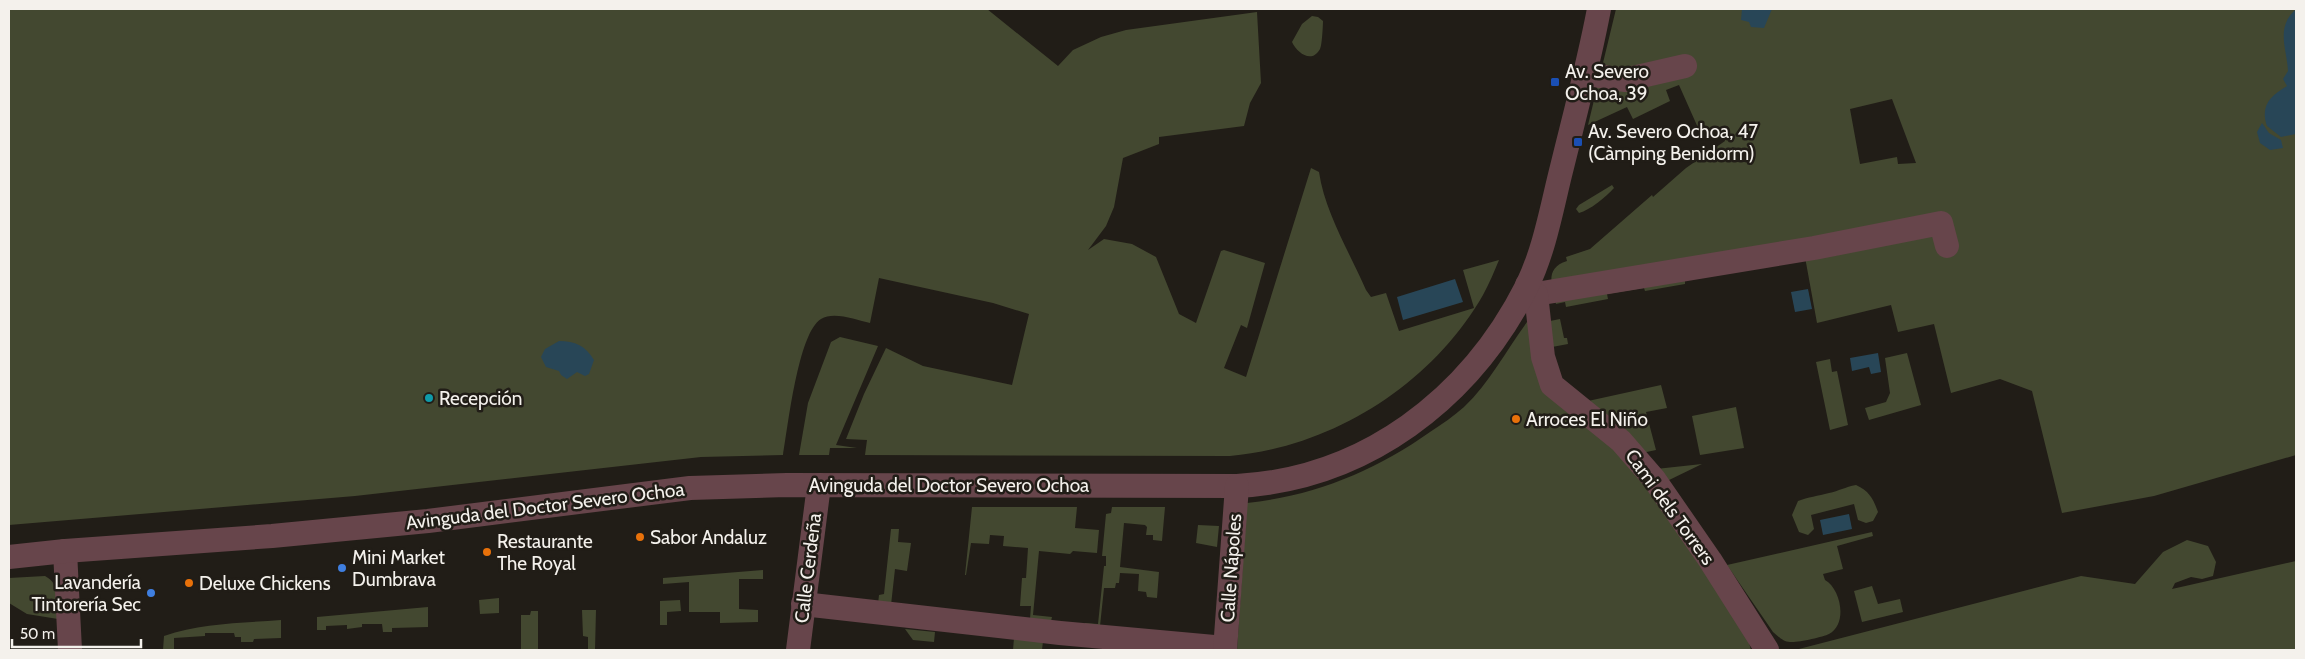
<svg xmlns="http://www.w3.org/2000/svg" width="2305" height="659" viewBox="0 0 2305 659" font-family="Cabin,sans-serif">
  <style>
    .green { fill: #434830; fill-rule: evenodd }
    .water { fill: #284657 }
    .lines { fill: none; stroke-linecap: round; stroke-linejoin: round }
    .minor { stroke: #67454b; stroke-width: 24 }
    .transit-dot { fill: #1a4fb4; stroke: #211d17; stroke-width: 2 }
    .culture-dot { fill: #0f9aa8; stroke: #211d17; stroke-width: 2 }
    .food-dot { fill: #e8710a; stroke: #211d17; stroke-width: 2 }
    .shop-dot { fill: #3f7fe0; stroke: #211d17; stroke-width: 2 }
    .labels { text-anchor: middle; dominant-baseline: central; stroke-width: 5; stroke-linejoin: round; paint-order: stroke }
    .poi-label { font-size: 19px; fill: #f4f1ec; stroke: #211d17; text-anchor: start }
    .street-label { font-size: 19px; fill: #f4f1ec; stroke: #211d17 }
  </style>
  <rect width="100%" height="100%" fill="#211d17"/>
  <g class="green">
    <path d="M9,9H987L1058,66L1073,50L1101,37L1126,30L1257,12L1261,83L1250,103L1244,126L1159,137V144L1123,158L1114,207L1106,226L1088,250L1104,239L1132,244L1156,257L1179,314L1196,323L1221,251L1224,250L1265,263L1247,328L1241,325L1224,368L1246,377L1311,168L1319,172C1325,213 1350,253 1366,290L1371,297L1386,293L1399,331L1474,308L1463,270L1499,260C1494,272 1489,284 1483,295C1432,384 1333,447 1230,456L865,455L867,440L846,439L864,394L886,348L923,366L1012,385L1029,314L993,303L879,278L870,323C856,320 834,311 821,319C798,333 788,427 783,455L701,457L355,496L9,525Z"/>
    <path d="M1616,9H2296V455L2154,496L2062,513L2032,391L2000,379L1951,393L1934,324L1898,332L1891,305L1817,323L1805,257L1685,280V284L1645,291L1644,288L1607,294L1608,299L1566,307L1565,302L1556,304C1552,286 1544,268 1567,261L1566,257L1590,249L1652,195L1653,197L1686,168L1725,141L1721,128L1703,139L1679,85L1666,90L1670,101L1633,119L1627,107L1588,125ZM1892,99L1916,163L1898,164L1897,157L1860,164L1850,109Z"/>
    <path d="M1312,16L1318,17L1323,21C1323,25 1322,46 1320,49C1312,64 1297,53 1292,42L1302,24Z"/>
    <path d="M1612,185L1614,188C1606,197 1590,210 1579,213L1576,209L1579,205Z"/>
    <path d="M1530,318L1535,361L1624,455L1745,628L1751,650H1237L1247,503C1314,496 1375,471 1430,432C1442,424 1454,416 1464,407C1491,381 1508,347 1530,318Z"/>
    <path d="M1560,319L1564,338H1567L1568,344L1552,347L1550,321Z"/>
    <path d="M840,337L878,346L836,445L857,448H830L829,455H799L808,403L831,342Z"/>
    <path d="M1907,353L1921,405L1869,420L1865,408L1886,402L1890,393L1885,358Z"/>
    <path d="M1830,359L1832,372L1837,371L1848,425L1830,430L1816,362Z"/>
    <path d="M1661,385L1667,408L1646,412L1656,450L1642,453L1588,401Z"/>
    <path d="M1736,407L1744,448L1700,455L1692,416Z"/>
    <path d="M1702,464L1665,482L1656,469Z"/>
    <path d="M1856,485C1869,491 1873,498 1878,512L1873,521L1866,523L1858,520L1854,504L1811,515L1814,529L1808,535L1799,532L1792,515L1798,501C1808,497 1818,496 1829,493C1839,491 1845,487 1856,485Z"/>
    <path d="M972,507H1077L1075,528L1099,530L1097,553L1073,551L1070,554L1039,551L1033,615L1052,617L1051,621L1030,619L1031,606H1020L1022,578H1026L1028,548L1003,546L1004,536L990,535L989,544L971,543L966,575H965Z"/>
    <path d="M1112,507H1165L1162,541L1153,540V535H1146L1147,527L1145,525L1124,523L1120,567L1159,572L1157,598L1147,597L1146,592L1138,591L1139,574L1120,573L1119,583H1116L1115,588H1104L1100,626L1085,625V623L1098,624L1104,566H1106V556H1102L1106,514L1111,513Z"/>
    <path d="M1198,525L1219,526L1217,547L1196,543Z"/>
    <path d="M891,529H899L898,542L911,543L907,571L895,569L891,605L878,604L879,595L884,594Z"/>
    <path d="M1872,532L1873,536L1837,546L1843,569L1823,574L1825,580C1841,589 1848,624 1829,634C1823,637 1797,643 1790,642C1783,642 1778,636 1773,632L1727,565Z"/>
    <path d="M2187,540L2208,546L2216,562L2213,576L2202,579L2191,577L2175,583L2172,589L2296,561V650H1795L2081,576L2135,584L2163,552Z"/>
    <path d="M763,570V579H739V609L758,610V622L720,623V612H689V582L663,584V578Z"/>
    <path d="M45,576C61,584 57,603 58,619L27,614L9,603V578Z"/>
    <path d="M1872,586L1878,604L1900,599L1903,612L1862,622L1854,591Z"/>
    <path d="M499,598V613L480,614L479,600Z"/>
    <path d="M680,600L681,611L667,612V625H660V601Z"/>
    <path d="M428,607V627L392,628V632H383L382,624H362V627L347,629V625L326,626V630H317V617Z"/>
    <path d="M582,610H596L595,650H588V637L583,636Z"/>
    <path d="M531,611H538V650H521V615H530Z"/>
    <path d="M281,620V638L254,639L253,642H241V637H235L234,633H205V636L174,638V650H163L164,636C201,623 242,623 281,620Z"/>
    <path d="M905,629L935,632L934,642L913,640Z"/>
    <path d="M1014,638L1043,641L1042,650H1013Z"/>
  </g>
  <g class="water">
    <path d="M1742,9H1772L1764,28L1751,27L1749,22L1741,20Z"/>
    <path d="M2296,9V134L2281,137L2267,126C2260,106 2270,96 2287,86L2283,79L2288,71C2287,48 2275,28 2296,9Z"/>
    <path d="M2262,123L2269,133L2281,140L2283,148L2270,150L2260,143L2257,132Z"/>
    <path d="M1455,279L1463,302L1403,320L1397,297Z"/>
    <path d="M1808,289L1812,309L1795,312L1791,292Z"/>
    <path d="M559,341C575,341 586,346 594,360L589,374L585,376L577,372L567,379L561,375L559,371L546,367L541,357L545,349Z"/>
    <path d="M1878,353L1881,372L1871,374L1869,367L1852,371L1850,358Z"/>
    <path d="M1849,514L1852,529L1823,535L1820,520Z"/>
  </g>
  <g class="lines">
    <g class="minor">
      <path d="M1586,74L1624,80L1685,66"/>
      <path d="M1527,285L1536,294L1814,248L1941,223L1947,246"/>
      <path d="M1536,294L1543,357L1552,385L1621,441L1654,479L1710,560L1767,650"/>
      <path d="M65,551L70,650"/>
      <path d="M9,557L65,551L272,536L428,521L690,488L787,485L1237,486C1365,479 1470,399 1527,286C1545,249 1552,206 1562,167C1575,114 1589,62 1599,9"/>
      <path d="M803,604L1060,633L1225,648"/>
      <path d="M798,650L819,485"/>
      <path d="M1225,650L1237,486"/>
    </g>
  </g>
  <g class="transit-dot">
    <rect x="1550" y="77" width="10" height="10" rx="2.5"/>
    <rect x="1573" y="137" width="10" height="10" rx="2.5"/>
  </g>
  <circle class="culture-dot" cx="429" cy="398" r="5"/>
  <g class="food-dot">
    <circle cx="1516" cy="419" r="5"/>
    <circle cx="640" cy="537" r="5"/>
    <circle cx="487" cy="552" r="5"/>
    <circle cx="189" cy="583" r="5"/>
  </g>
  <g class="shop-dot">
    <circle cx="342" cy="568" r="5"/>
    <circle cx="151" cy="593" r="5"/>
  </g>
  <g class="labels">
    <g class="poi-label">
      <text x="1565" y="71">Av. Severo<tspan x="1565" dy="22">Ochoa, 39</tspan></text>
      <text x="1588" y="131">Av. Severo Ochoa, 47<tspan x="1588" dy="22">(Càmping Benidorm)</tspan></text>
      <text x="439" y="398">Recepción</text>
      <text x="1526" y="419">Arroces El Niño</text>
      <text x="650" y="537">Sabor Andaluz</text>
      <text x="497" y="541">Restaurante<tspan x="497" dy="22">The Royal</tspan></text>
      <text x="352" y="557">Mini Market<tspan x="352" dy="22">Dumbrava</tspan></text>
      <text x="141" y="582" text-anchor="end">Lavandería<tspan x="141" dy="22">Tintorería Sec</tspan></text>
      <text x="199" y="583">Deluxe Chickens</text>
    </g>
    <g class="street-label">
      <text x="949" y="485">Avinguda del Doctor Severo Ochoa</text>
      <text transform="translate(545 506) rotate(-7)">Avinguda del Doctor Severo Ochoa</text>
      <text transform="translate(1670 507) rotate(54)">Cami dels Torrers</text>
      <text transform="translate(808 568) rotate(-83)">Calle Cerdeña</text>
      <text transform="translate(1231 568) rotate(-86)">Calle Nápoles</text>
    </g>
  </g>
  <rect width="2305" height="659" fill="none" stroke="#f4f1ec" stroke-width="20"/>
  <path d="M12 639v8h129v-8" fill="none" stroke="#f4f1ec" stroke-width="2.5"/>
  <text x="20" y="639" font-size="15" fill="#f4f1ec" stroke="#211d17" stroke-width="4" paint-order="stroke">50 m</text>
</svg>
